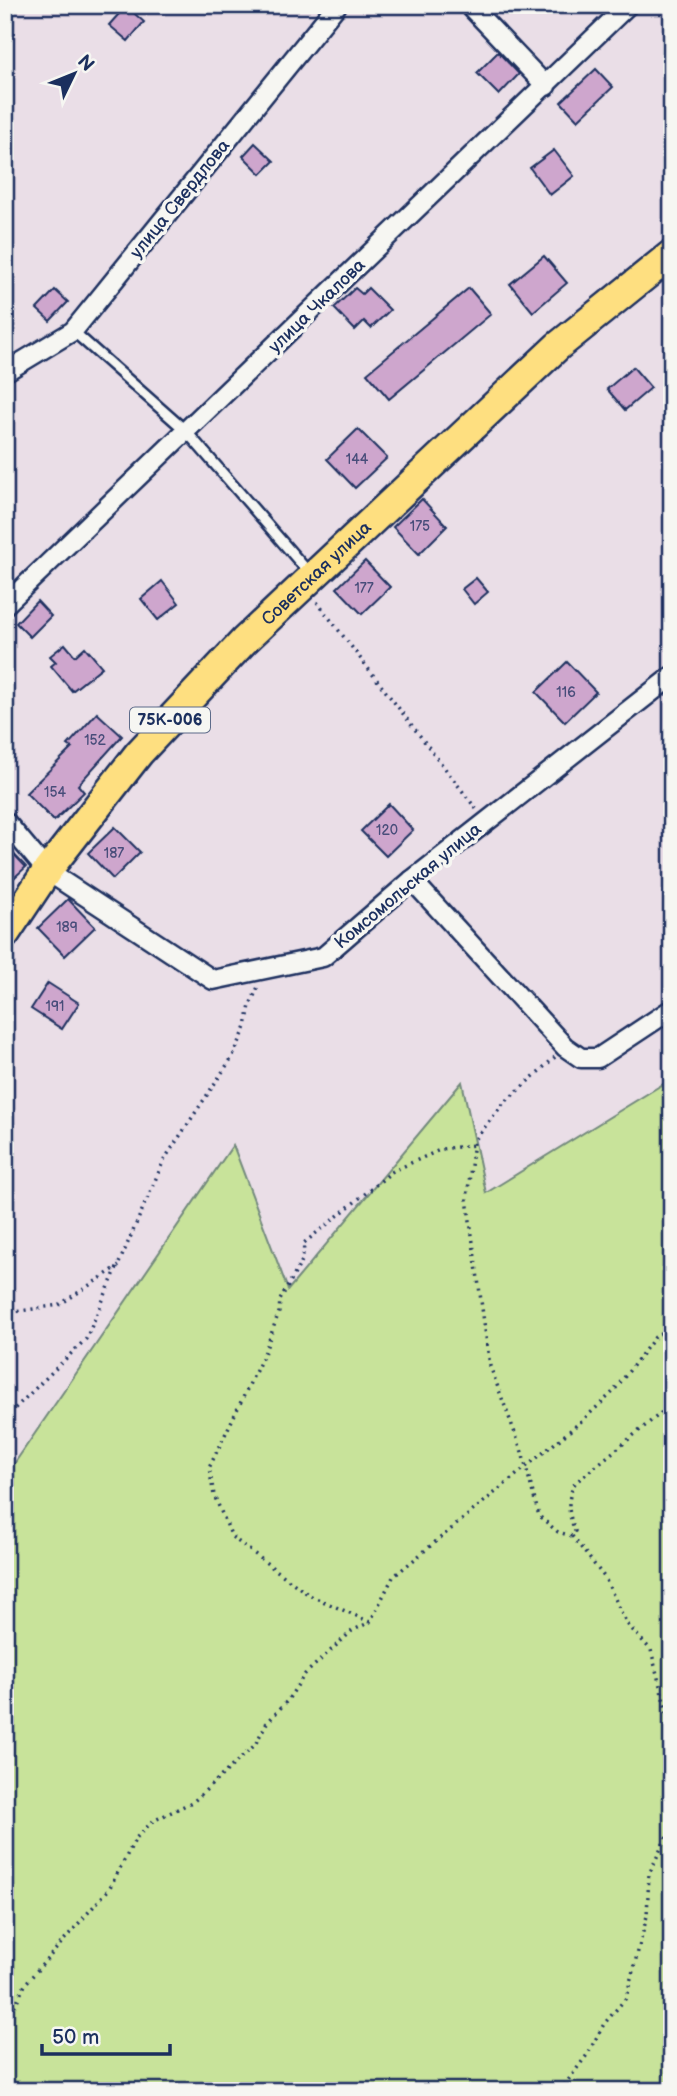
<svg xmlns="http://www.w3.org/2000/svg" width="677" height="2096" viewBox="0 0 677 2096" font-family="'Balsamiq Sans',sans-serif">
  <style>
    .green { fill: #c8e39a; stroke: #72897c; stroke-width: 2 }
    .building { fill: #cea6cd; stroke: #1b2f5e; stroke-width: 2 }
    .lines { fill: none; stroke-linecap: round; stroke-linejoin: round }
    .lane-casing { stroke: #1b2f5e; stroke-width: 14 }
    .street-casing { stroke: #1b2f5e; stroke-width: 23 }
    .primary-casing { stroke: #1b2f5e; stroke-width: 33 }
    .path { stroke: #1b2f5e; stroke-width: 3.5; stroke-dasharray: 2 5; stroke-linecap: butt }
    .lane { stroke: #f6f6f2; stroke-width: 9 }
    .street { stroke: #f6f6f2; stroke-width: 18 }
    .primary { stroke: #fedf80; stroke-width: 28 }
    .labels { text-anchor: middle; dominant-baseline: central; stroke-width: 7; stroke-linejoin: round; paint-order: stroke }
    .number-label { font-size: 14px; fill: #484d7a }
    .shield { fill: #f6f6f2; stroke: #5d6b8a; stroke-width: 2 }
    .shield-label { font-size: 16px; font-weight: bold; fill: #1b2f5e }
    .street-label { font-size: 18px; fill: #1b2f5e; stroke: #f6f6f2 }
  </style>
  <rect width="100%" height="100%" fill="#eadee7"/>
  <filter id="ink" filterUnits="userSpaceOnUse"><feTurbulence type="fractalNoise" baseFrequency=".0143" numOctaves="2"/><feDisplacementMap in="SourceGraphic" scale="14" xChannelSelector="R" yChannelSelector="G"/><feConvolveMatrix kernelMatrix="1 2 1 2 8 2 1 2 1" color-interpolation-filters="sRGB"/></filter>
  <g filter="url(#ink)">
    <path class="green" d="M668,1081L672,1082V2091H5V1477L233,1145L288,1290L462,1082L486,1193Z"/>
    <g class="building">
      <path d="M126,6L144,22L128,41L109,25Z"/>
      <path d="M498,52L519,74L499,95L477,73Z"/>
      <path d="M596,69L613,87L578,120L561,102Z"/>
      <path d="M255,143L274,161L261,174L243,156Z"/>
      <path d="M554,150L574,176L550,195L530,168Z"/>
      <path d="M544,256L567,283L533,312L510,284Z"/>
      <path d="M355,288L362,294L368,288L390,310L371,328L364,321L355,330L334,308Z"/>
      <path d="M469,288L491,314L389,399L367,373Z"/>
      <path d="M55,290L68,302L50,321L37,309Z"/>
      <path d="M633,367L651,388L625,410L607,389Z"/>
      <path d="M358,429L387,458L355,488L327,459Z"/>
      <path d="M422,499L447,526L419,554L393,527Z"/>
      <path d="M365,561L390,587L362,614L337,588Z"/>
      <path d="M476,578L488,592L474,604L462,589Z"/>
      <path d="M162,581L179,603L158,620L141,599Z"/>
      <path d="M37,601L51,616L30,637L16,623Z"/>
      <path d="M65,644L75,656L85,647L102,667L72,691L51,666L56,662L50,656Z"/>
      <path d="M567,662L596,692L565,722L536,692Z"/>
      <path d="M97,713L122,736L78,785L84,792L54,821L26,793L72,748L68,745Z"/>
      <path d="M389,804L413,830L386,856L361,831Z"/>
      <path d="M115,827L140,852L113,879L88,853Z"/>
      <path d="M5,845L26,867L5,886Z"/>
      <path d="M68,899L95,927L65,956L38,928Z"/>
      <path d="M48,983L79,1003L62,1029L31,1009Z"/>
    </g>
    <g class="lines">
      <defs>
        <path id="lane" d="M73,331L186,431L311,575"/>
        <g id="street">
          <path d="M469,5L546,86"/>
          <path d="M5,372L73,331L337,5"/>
          <path d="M5,605L628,5"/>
          <path d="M5,821L47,871L213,980L323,957L412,880L672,676"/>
          <path d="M412,880L565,1047L581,1058H598L672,1009"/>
        </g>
        <g id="primary">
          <path id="s1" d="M5,934L47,871L139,753L244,641L558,346L672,254"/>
        </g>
      </defs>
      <use href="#lane" class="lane-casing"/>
      <use href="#street" class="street-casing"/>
      <use href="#primary" class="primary-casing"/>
      <g class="path">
        <path d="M317,602L477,810"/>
        <path d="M555,1057L503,1104L474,1141L467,1199L490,1366L522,1452L539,1516L558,1532L572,1536L575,1531C568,1513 566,1500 575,1483L672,1404"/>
        <path d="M5,1307L14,1312L59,1305L119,1266"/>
        <path d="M5,1418L86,1339L164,1160L233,1056L246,1027L250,1005L258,987"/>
        <path d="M572,1536L605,1578L627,1624L651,1650L672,1734"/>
        <path d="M370,1622L309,1595L232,1537L214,1495L209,1468L264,1354L279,1312L280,1300L303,1259L304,1243L393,1171L442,1149L474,1145"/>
        <path d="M5,2025L26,1983L109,1889L136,1838L153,1821L194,1801L255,1745L266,1724L287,1701L305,1674L352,1631L370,1622L393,1577L584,1419L613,1392L655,1337L672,1327"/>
        <path d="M560,2091L587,2055L604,2024L626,1998L647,1916L649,1874L672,1825"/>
      </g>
      <use href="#lane" class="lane"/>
      <use href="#street" class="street"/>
      <use href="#primary" class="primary"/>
    </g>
  </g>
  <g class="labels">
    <g class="number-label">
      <text x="357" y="459">144</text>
      <text x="420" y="526">175</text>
      <text x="364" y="588">177</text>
      <text x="566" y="692">116</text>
      <text x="95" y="740">152</text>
      <text x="55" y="792">154</text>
      <text x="387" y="830">120</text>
      <text x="114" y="853">187</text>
      <text x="67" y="927">189</text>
      <text x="55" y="1006">191</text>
    </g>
    <rect class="shield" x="130" y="707.5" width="80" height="25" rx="5"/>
    <g class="shield-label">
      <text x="170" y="720">75К-006</text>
    </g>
    <g class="street-label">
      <text transform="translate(180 199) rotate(-51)">улица Свердлова</text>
      <text transform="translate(317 306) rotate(-44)">улица Чкалова</text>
      <text stroke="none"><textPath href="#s1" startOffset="478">Советская улица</textPath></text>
      <text transform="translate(408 886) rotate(-40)">Комсомольская улица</text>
    </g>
  </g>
  <rect width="677" height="2096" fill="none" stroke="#f6f6f2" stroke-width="28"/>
  <rect x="14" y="14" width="649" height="2068" fill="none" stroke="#1b2f5e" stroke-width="2.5" filter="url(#ink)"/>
  <g transform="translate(74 74) rotate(47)" stroke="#f6f6f2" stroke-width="5" paint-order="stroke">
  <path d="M0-5L12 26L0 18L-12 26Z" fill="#1b2f5e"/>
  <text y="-10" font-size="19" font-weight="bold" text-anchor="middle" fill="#1b2f5e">N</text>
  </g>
  <path d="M42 2044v10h128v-10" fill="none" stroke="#1b2f5e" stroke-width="3.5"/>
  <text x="52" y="2044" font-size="21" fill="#1b2f5e" stroke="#f6f6f2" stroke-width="5" paint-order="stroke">50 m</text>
</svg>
